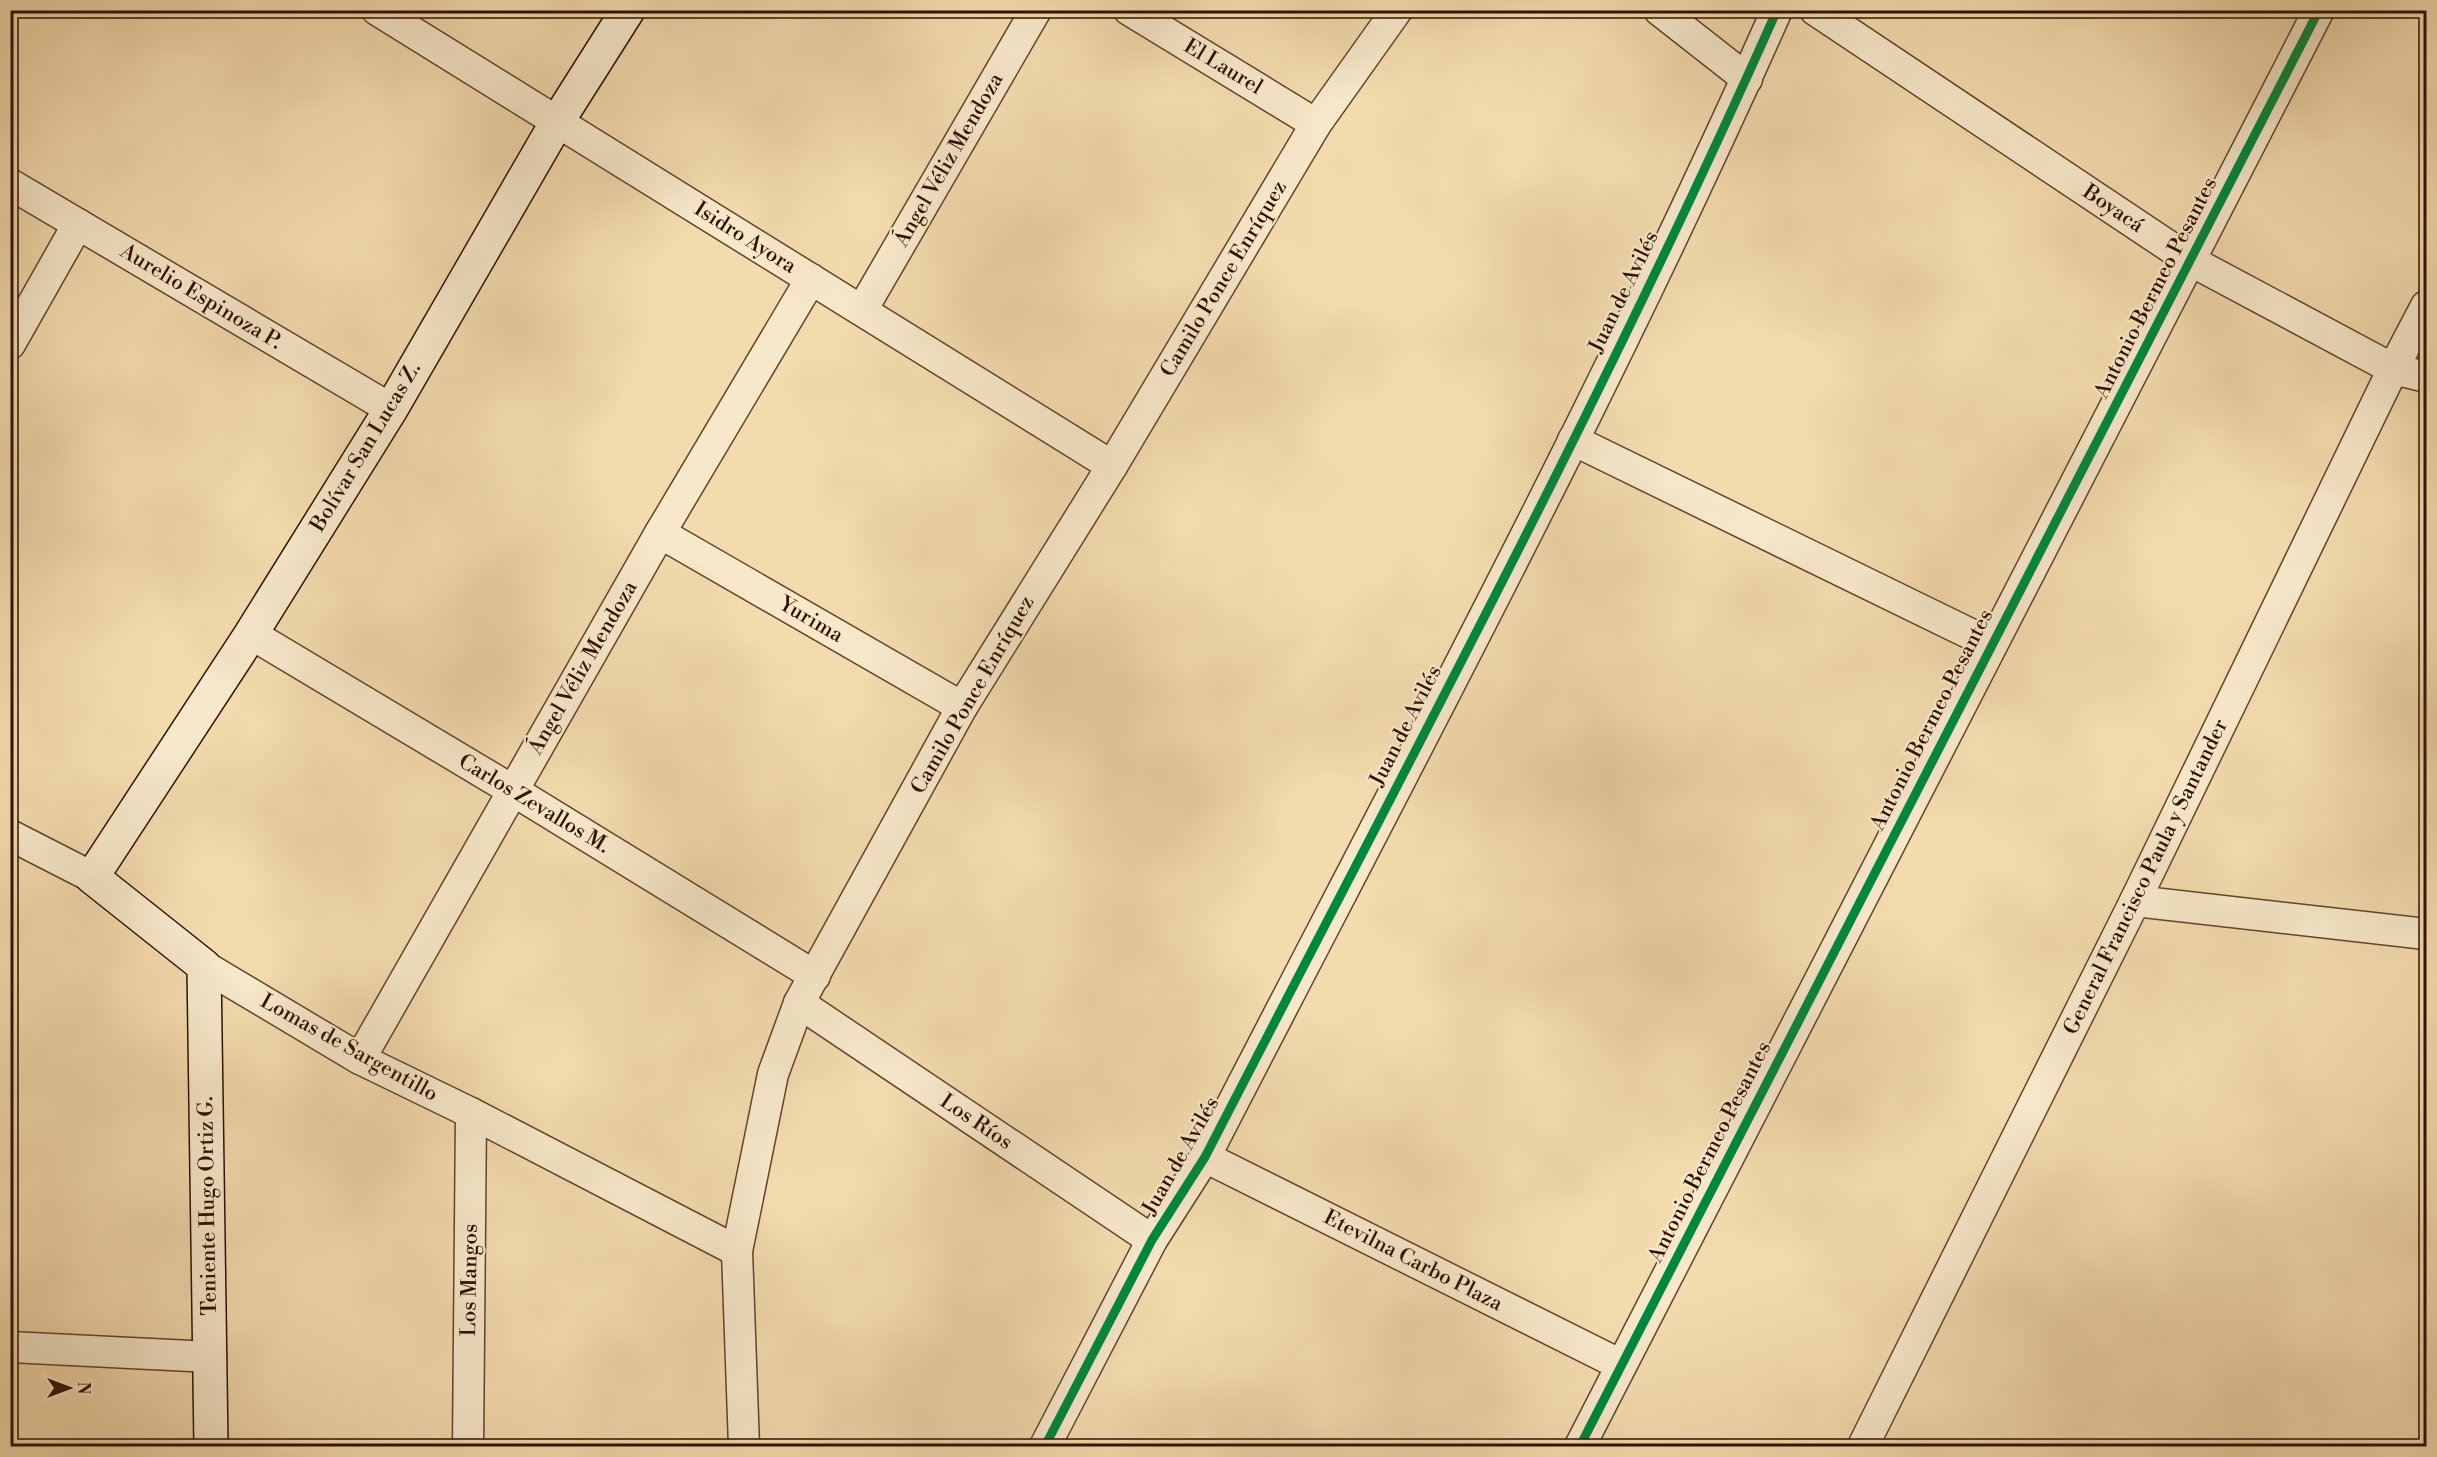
<svg xmlns="http://www.w3.org/2000/svg" width="2437" height="1457" viewBox="0 0 2437 1457" font-family="'Libre Bodoni',serif">
  <style>
    .lines { fill: none; stroke-linecap: round; stroke-linejoin: round }
    .street-casing { stroke: #61432c; stroke-width: 33 }
    .secondary-casing { stroke: #301000; stroke-width: 36 }
    .street { stroke: #f7e8ca; stroke-width: 30 }
    .secondary { stroke: #f7e8ca; stroke-width: 33 }
    .cycleway-casing { stroke: #f7e8ca; stroke-width: 13 }
    .cycleway { stroke: #00873e; stroke-width: 9 }
    .labels { text-anchor: middle; dominant-baseline: central; stroke-width: 4.5; stroke-linejoin: round; paint-order: stroke }
    .street-label { font-size: 21px; fill: #301000; stroke: #f7e8ca }
  </style>
  <rect width="100%" height="100%" fill="#f3dbae"/>
  <filter id="stains"><feTurbulence type="fractalNoise" baseFrequency=".00333" numOctaves="4"/><feColorMatrix values="0 0 0 0 .2 0 0 0 0 .09 0 0 0 0 .02 0 0 0 .5 -.17"/></filter>
  <radialGradient id="worn" r=".72"><stop offset=".6" stop-color="#630" stop-opacity="0"/><stop offset="1" stop-color="#630" stop-opacity=".3"/></radialGradient>
  <g class="lines">
    <defs>
      <g id="street">
        <path d="M377,10L1112,466"/>
        <path d="M1129,10L1316,124"/>
        <path d="M1659,10L1747,79"/>
        <path d="M1815,10L2191,261L2393,369L2426,377"/>
        <path d="M10,184L391,409"/>
        <path d="M862,310L1036,10"/>
        <path d="M10,344L78,224"/>
        <path d="M1573,440L1991,644"/>
        <path d="M660,533L962,707"/>
        <path d="M251,634L512,790L815,976"/>
        <path d="M10,835L92,877"/>
        <path d="M2135,901L2426,934"/>
        <path d="M204,966L360,1059L471,1113L737,1251"/>
        <path d="M799,1003L1152,1240"/>
        <path d="M360,1059L660,533L811,279"/>
        <path d="M1205,1157L1621,1365"/>
        <path d="M10,1347L211,1357"/>
        <path d="M468,1446L471,1113"/>
        <path d="M744,1446L737,1251L773,1074L799,1003L962,707L1112,466L1316,124L1397,10"/>
        <path d="M1045,1446L1152,1240L1205,1157C1400,778 1604,400 1777,10"/>
        <path d="M1580,1446L2319,10"/>
        <path d="M1863,1446L2135,901L2393,369L2426,306"/>
      </g>
      <path id="secondary" d="M211,1446L204,966L92,877L251,634L391,409L557,122L628,10"/>
    </defs>
    <use href="#street" class="street-casing"/>
    <use href="#secondary" class="secondary-casing"/>
    <use href="#street" class="street"/>
    <use href="#secondary" class="secondary"/>
    <defs>
      <g id="cycleway">
        <path d="M1045,1446L1152,1240L1205,1157C1400,778 1604,400 1777,10"/>
        <path d="M1580,1446L2319,10"/>
      </g>
    </defs>
    <use href="#cycleway" class="cycleway-casing"/>
    <use href="#cycleway" class="cycleway"/>
  </g>
  <g class="labels">
    <g class="street-label">
      <text transform="translate(1223 67) rotate(31)">El Laurel</text>
      <text transform="translate(949 160) rotate(-60)">Ángel Véliz Mendoza</text>
      <text transform="translate(2113 209) rotate(34)">Boyacá</text>
      <text transform="translate(745 238) rotate(32)">Isidro Ayora</text>
      <text transform="translate(1224 279) rotate(-59)">Camilo Ponce Enríquez</text>
      <text transform="translate(2156 288) rotate(-63)">Antonio Bermeo Pesantes</text>
      <text transform="translate(1624 292) rotate(-64)">Juan de Avilés</text>
      <text transform="translate(201 297) rotate(31)">Aurelio Espinoza P.</text>
      <text transform="translate(366 447) rotate(-59)">Bolívar San Lucas Z.</text>
      <text transform="translate(811 620) rotate(30)">Yurima</text>
      <text transform="translate(583 668) rotate(-60)">Ángel Véliz Mendoza</text>
      <text transform="translate(973 695) rotate(-60)">Camilo Ponce Enríquez</text>
      <text transform="translate(1932 720) rotate(-63)">Antonio Bermeo Pesantes</text>
      <text transform="translate(1406 726) rotate(-63)">Juan de Avilés</text>
      <text transform="translate(534 804) rotate(31)">Carlos Zevallos M.</text>
      <text transform="translate(2146 877) rotate(-64)">General Francisco Paula y Santander</text>
      <text transform="translate(349 1048) rotate(29)">Lomas de Sargentillo</text>
      <text transform="translate(976 1122) rotate(34)">Los Ríos</text>
      <text transform="translate(1710 1152) rotate(-63)">Antonio Bermeo Pesantes</text>
      <text transform="translate(1181 1156) rotate(-60)">Juan de Avilés</text>
      <text transform="translate(208 1206) rotate(-91)">Teniente Hugo Ortiz G.</text>
      <text transform="translate(1413 1261) rotate(27)">Etevilna Carbo Plaza</text>
      <text transform="translate(470 1280) rotate(-89)">Los Mangos</text>
    </g>
  </g>
  <rect width="2437" height="1457" fill="none" stroke="#f3dbae" stroke-width="36"/>
  <rect x="12" y="12" width="2413" height="1433" fill="none" stroke="#301000" stroke-width="3"/>
  <rect x="18" y="18" width="2401" height="1421" fill="none" stroke="#301000" stroke-width="1.5"/>
  <g transform="translate(69 1388) rotate(90)" stroke="#f7e8ca" stroke-width="4.5" paint-order="stroke">
  <path d="M0-4.5L10 22L0 15L-10 22Z" fill="#301000"/>
  <text y="-9" font-size="16" font-weight="bold" text-anchor="middle" fill="#301000">N</text>
  </g>
  <rect width="100%" height="100%" filter="url(#stains)"/>
  <rect width="100%" height="100%" fill="url(#worn)"/>
</svg>
